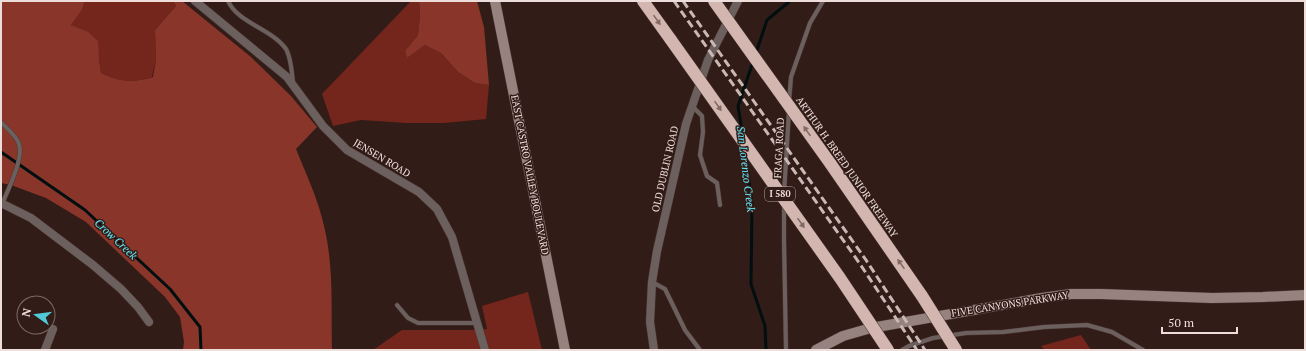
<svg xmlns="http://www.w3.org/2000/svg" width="1306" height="351" viewBox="0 0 1306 351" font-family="'PT Serif',serif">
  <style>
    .green { fill: #74261c }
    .forest { fill: #8a3529 }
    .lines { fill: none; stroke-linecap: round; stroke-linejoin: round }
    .stream { stroke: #010f11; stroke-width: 3 }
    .lane-casing { stroke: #4c3733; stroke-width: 5 }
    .street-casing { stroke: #4c3733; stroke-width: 9 }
    .secondary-casing { stroke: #4c3733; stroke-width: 11 }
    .highway-casing { stroke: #4c3733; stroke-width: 13 }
    .lane { stroke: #6c605e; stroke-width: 4 }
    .street { stroke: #6c605e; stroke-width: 8 }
    .secondary { stroke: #96837f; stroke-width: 10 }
    .highway { stroke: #d4b6b1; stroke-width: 12 }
    .rail { stroke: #c9b8b4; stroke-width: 3; stroke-dasharray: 8 4; stroke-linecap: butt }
    .highway-bridge-casing { stroke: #4c3733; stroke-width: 13; stroke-linecap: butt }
    .highway-bridge { stroke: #d4b6b1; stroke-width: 12 }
    .oneway { fill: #836964 }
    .labels { text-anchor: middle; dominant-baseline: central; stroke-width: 3; stroke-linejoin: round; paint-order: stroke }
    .shield { fill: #321c18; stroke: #b6a4a0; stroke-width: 1 }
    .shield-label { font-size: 9px; font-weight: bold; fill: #eededb }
    .street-label { font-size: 10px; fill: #eededb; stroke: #321c18 }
    .water-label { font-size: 11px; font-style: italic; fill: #62eafa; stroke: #321c18 }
  </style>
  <rect width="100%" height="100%" fill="#321c18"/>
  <g class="green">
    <path d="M85,1H173L176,6L155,30L156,60L152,77C134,83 119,82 101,73L99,59L71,25L82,10Z"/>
    <path d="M411,1H419L420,14L418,35L405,51L407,58L425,45L441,53L458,72L475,83L489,85L486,119L444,123H407L361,120L333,126L322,94Z"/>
    <path d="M528,292L542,350H373L402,330H469L487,329L482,306Z"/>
    <path d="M1081,335L1091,350H1045L1041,346Z"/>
  </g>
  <g class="forest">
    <path d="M1,1H85L82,10L71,25L88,32L98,41L99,59L101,73C119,82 134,83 153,77L156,60L155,30L176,6L173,1H182L251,57L291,96L317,127L296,149C306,174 318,199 324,226C334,266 331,309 332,350H183L184,342L180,317L165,297L86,222L46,198L11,185L1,183Z"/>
    <path d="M419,1H477L484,27L489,85L475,83L458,72L441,53L425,45L407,58L405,51L418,35L420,14Z"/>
  </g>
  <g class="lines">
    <g class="stream">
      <path d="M756,53L767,20L790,1"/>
      <path d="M742,131L738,106L753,62"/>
      <path d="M745,151L752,205L751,284L765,326L766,350"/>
      <path d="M1,152L85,210L170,289L200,327L201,350"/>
    </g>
    <defs>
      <g id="lane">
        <path d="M228,1C238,23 272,29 286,49C291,58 292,72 293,83"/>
        <path d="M789,102L791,77L810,23L823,1"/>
        <path d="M692,106L702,116L703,132L700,155L707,176L717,183L720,205"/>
        <path d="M1,122C7,129 16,135 19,144C24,158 8,190 2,204"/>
        <path d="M784,194L789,111"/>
        <path d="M784,204V240L786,350"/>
        <path d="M652,282L665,289L685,330L700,350"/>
        <path d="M397,305L408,318L418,323H478"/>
        <path d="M902,350L909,346L933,338L966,333L1003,332L1044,327L1087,325L1112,332L1143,350"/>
      </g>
      <g id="street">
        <path d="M195,1L287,77L323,126L347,150L419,192L437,209L452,237L485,350"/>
        <path d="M1,203L31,218L93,265L121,289L138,307L149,322"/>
        <path d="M45,350L53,329"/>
        <path d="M654,350L650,322L652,282L657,251L686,124L708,60L738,1"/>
      </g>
      <g id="secondary">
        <path d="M495,1L565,350"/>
        <path d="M816,350L843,336L871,328L1042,298L1071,294H1101L1212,298L1263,297L1305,295"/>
      </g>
      <g id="highway">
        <path d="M643,1L671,40"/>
        <path d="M830,163L922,296"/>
      </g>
    </defs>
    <use href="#lane" class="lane-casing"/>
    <use href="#street" class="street-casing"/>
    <use href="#secondary" class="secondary-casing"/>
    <use href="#highway" class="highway-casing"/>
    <use href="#lane" class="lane"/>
    <use href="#street" class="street"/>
    <use href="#secondary" class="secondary"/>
    <use href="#highway" class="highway"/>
    <g class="rail">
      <path d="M674,1L860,264L917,350"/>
      <path d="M683,1L866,260L925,350"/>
    </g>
    <defs>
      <g id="highway-bridge">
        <path d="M714,1L830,163"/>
        <path d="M671,40L840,278L888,350"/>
        <path d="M922,296L956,350"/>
      </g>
    </defs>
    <use href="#highway-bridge" class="highway-bridge-casing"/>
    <use href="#highway-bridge" class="highway-bridge"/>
  </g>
  <defs><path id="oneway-solid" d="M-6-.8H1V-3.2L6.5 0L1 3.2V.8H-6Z"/></defs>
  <g class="oneway">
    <use href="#oneway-solid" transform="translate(657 20) rotate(55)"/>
    <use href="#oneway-solid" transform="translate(718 106) rotate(55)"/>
    <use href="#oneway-solid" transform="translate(807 131) rotate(-125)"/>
    <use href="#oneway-solid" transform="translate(801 223) rotate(55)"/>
    <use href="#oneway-solid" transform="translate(901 264) rotate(-125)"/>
  </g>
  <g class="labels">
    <rect class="shield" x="765" y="187" width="30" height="14" rx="3"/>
    <g class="shield-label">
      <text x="780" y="194">I 580</text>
    </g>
    <g class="street-label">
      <text transform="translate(779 148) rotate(-87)">FRAGA ROAD</text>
      <text transform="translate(382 158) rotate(31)">JENSEN ROAD</text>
      <text transform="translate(847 167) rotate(55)">ARTHUR H. BREED JUNIOR FREEWAY</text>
      <text transform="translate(665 169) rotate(-77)">OLD DUBLIN ROAD</text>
      <text transform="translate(530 175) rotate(79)">EAST CASTRO VALLEY BOULEVARD</text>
      <text transform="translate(1010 304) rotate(-9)">FIVE CANYONS PARKWAY</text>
    </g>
    <g class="water-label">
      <text transform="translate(746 169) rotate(83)">San Lorenzo Creek</text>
      <text transform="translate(116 239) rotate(43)">Crow Creek</text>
    </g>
  </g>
  <rect width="1306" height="351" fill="none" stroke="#eededb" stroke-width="4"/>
  <g transform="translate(36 315) rotate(284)"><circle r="19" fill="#321c18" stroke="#7d6a66"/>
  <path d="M0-3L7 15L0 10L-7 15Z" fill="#52cbd9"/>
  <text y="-6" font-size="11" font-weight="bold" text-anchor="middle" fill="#eededb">N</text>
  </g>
  <path d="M1162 327v6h75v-6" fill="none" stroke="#eededb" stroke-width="2"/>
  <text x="1168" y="327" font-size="12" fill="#eededb" stroke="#321c18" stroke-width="3" paint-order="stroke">50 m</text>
</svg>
